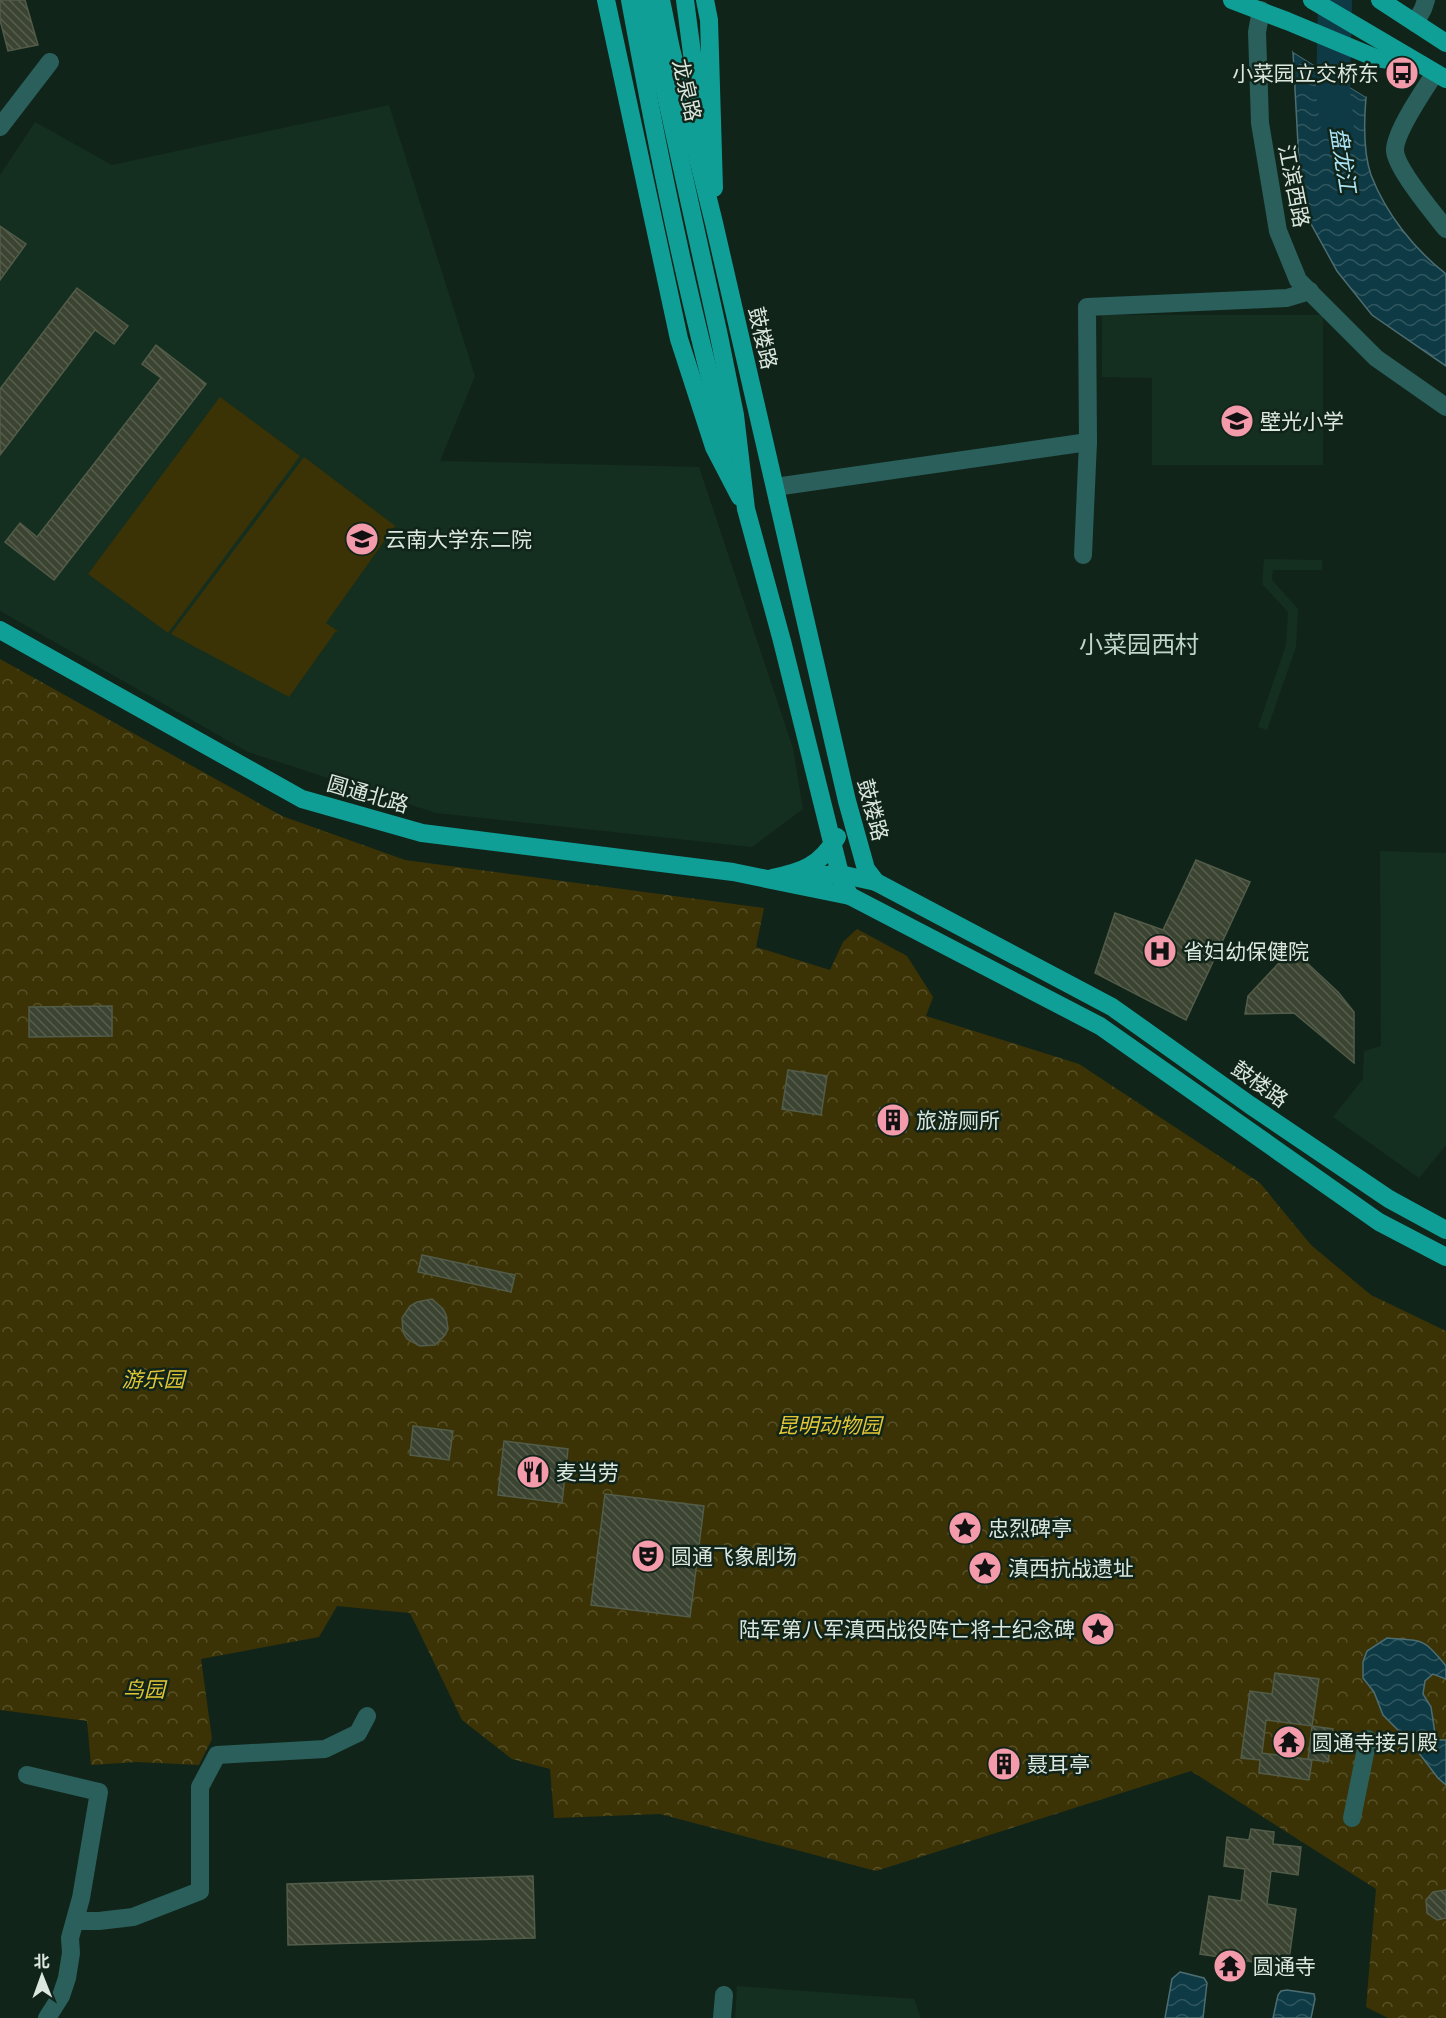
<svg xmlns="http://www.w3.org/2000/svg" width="1446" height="2018" viewBox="0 0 1446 2018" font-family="'Zilla Slab','Noto Sans SC',serif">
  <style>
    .built { fill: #142e20 }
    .park { fill: url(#park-crowns) }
    .pitch { fill: #3b3305 }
    .water { fill: url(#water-waves); stroke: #4c6e73; stroke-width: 1.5 }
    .pier { fill: #112419 }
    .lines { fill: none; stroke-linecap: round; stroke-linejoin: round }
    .river { stroke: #0e3a45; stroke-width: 34 }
    .building { fill: url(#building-back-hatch); stroke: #535c49; stroke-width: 1.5 }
    .minor { stroke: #2a5f5b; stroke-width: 18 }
    .major { stroke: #109f97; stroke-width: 18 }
    .labels { text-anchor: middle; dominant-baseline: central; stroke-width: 5; stroke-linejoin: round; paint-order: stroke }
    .poi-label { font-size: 21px; fill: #dbe7df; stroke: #112419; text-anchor: start }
    .street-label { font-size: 21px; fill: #dbe7df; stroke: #112419 }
    .park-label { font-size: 21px; font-style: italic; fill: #e2c735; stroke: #112419 }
    .water-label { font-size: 22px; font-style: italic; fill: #abe4f6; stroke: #112419 }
    .quarter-label { font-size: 24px; fill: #bfd7c8; stroke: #112419 }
  </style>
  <defs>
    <pattern id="park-crowns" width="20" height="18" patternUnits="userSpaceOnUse" patternTransform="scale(1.5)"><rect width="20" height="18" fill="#3b3305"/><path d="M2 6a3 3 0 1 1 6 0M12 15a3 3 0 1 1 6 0" fill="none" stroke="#575129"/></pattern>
    <pattern id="water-waves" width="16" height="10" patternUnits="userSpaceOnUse" patternTransform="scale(1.5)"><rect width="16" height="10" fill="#0e3a45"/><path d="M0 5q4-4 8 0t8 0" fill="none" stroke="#30565f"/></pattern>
    <pattern id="building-back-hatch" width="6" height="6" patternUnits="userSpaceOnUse" patternTransform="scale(1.5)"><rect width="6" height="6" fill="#3b4331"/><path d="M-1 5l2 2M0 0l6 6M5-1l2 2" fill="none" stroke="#575e4e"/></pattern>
  </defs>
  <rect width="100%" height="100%" fill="#112419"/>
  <g class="built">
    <path d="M389,105L475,376L440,461L699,467L793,748L803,809L752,847L436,813L248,752L0,611V175L35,122L112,165Z"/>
    <path d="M1102,315H1323V465H1152V378L1102,377Z"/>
    <path d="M1264,559L1322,560V570H1273L1272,580L1298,609L1296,647L1267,730L1258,727L1286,645L1288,612L1262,584Z"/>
    <path d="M1380,851L1446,853V1145L1419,1178L1333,1117L1363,1079L1364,1051L1381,1046Z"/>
    <path d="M737,1986L914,1999L921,2018H735Z"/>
  </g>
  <path class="park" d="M0,659L282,816L405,860L764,908L756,947L830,970L843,942L857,929L907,956L933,997L926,1016L1079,1064L1260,1183L1311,1245L1371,1295L1446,1331V2018H1388L1366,2007L1376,1889L1191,1771L876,1871L660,1814L554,1818L550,1769L512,1759L462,1720L410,1613L337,1606L319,1637L201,1659L212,1739L199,1765L137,1762L91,1765L87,1721L0,1710Z"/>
  <g class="pitch">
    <path d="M220,397L300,456L168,633L88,574Z"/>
    <path d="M304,457L410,537L395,526L326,623L342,634L336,631L289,697L171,634Z"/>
  </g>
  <g class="water">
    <path d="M1293,52L1366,97C1364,121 1363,152 1371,175C1386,214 1414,249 1446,274V366L1372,315L1337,271L1310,222L1299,163Z"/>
    <path d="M1387,1638C1423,1641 1423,1637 1446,1666V1679L1433,1674L1425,1681L1423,1694L1431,1707L1436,1740H1446V1785L1438,1778L1412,1744L1383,1715L1374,1692L1363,1678V1662L1367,1651Z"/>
    <path d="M1180,1972L1204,1978L1207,1983L1203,2018H1165L1172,1979Z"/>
    <path d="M1287,1990L1314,1994L1315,1999L1311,2018H1273L1278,1995L1281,1991Z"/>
  </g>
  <path class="pier" d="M1293,49L1366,93V97L1293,52Z"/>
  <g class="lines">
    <path class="river" d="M1335,0L1333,93L1337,123"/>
  </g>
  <g class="building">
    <path d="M0,0H25L38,45L8,51L0,20Z"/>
    <path d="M0,226L26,244L0,280Z"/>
    <path d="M77,288L128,326L114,344L95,330L0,455V389Z"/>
    <path d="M156,345L206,384L54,580L5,542L20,523L37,537L161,378L142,364Z"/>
    <path d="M1196,860L1250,882L1186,1020L1095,973L1115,913L1163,930Z"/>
    <path d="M1292,949L1338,992L1354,1012V1063L1294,1013L1245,1014L1248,996Z"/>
    <path d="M112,1006V1036L29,1037V1007Z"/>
    <path d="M788,1070L827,1076L821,1115L782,1109Z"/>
    <path d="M880,1108L910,1114L906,1132L876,1126Z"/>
    <path d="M422,1255L515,1275L511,1292L418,1272Z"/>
    <path d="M432,1299L443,1309L446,1315L448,1329L445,1335L435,1345L420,1346L407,1339L403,1332L402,1318L410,1306L417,1302Z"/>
    <path d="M413,1426L453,1431L449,1460L410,1455Z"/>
    <path d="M504,1441L568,1449L562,1503L498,1495Z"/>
    <path d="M605,1494L704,1506L690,1617L591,1605Z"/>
    <path d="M1275,1673L1319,1679L1312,1726L1266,1720L1262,1753L1312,1760L1309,1780L1259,1773L1260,1760L1241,1758L1250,1691L1272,1694Z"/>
    <path d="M1312,1726L1333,1729L1328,1762L1308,1759Z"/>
    <circle cx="1004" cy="1763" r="12"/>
    <path d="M1251,1829L1274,1832L1273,1844L1301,1847L1298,1875L1271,1871L1267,1904L1296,1909L1288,1967L1200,1954L1209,1896L1241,1901L1245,1869L1224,1866L1227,1837L1249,1840Z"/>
    <path d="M533,1876L535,1938L288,1945L287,1884Z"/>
    <path d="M1446,1890V1918L1437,1920L1427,1913L1426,1900L1433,1892Z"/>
  </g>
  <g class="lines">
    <g class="minor">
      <path d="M1261,10L1257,32L1260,123L1278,231L1298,280L1376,358L1446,407"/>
      <path d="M1415,23L1423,9L1426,0"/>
      <path d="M1435,73C1424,90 1394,133 1395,151C1396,168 1434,214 1446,229"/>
      <path d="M0,127L50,62"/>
      <path d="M775,487L1088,442"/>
      <path d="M1083,555L1088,442L1087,307L1287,298L1310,291"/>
      <path d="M27,1775L99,1792L81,1898L70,1938L71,1953L67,1978L61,1996L47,2018"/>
      <path d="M1352,1818L1368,1739"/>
      <path d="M75,1921H99L133,1917L200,1891V1787L217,1755L325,1749L358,1733L367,1716"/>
      <path d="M722,2018L724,1995"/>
    </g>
    <g class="major">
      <path d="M606,0L679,339L714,447L740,497"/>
      <path d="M630,0C658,152 688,304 730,452"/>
      <path d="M645,0L719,336L735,415L746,509L782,641L838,866L842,882L850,896L1100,1026L1379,1222L1446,1257"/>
      <path d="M661,0L671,49L714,223L847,801L866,869L876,882L1112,1007L1250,1105L1389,1199L1446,1230"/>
      <path d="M685,0L703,137"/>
      <path d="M705,0L709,20L714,188"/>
      <path d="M1232,0L1287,21L1376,58L1422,65"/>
      <path d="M1312,0L1446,79"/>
      <path d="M1380,0L1446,43"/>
      <path d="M0,630L302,799L422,833L733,872L850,896"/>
      <path d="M795,877L840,874L876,882"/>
      <path d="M772,878C802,872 820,866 837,837"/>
    </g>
  </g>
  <defs>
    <symbol id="bus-disc" viewBox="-11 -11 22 22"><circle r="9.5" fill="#f39aab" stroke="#112419"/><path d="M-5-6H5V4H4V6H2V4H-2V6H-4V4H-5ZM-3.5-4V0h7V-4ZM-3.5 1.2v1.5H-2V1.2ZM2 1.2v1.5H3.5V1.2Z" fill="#111"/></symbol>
    <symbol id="school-disc" viewBox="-11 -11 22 22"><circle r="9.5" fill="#f39aab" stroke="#112419"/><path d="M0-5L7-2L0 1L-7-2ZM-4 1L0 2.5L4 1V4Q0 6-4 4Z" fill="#111"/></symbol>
    <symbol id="university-disc" viewBox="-11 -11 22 22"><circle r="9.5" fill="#f39aab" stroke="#112419"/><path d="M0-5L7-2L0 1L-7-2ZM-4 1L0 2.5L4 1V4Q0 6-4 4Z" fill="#111"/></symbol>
    <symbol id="hospital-disc" viewBox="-11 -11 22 22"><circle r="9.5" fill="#f39aab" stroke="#112419"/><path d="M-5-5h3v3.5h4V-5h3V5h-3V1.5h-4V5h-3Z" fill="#111"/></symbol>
    <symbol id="building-disc" viewBox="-11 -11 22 22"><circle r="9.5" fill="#f39aab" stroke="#112419"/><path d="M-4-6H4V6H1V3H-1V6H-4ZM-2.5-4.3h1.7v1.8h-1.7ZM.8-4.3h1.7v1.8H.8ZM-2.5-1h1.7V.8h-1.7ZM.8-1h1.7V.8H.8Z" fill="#111"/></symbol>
    <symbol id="restaurant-disc" viewBox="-11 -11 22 22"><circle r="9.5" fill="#f39aab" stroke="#112419"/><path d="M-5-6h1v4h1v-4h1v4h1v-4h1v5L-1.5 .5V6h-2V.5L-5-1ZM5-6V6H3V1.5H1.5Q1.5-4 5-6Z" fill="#111"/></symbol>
    <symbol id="sight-disc" viewBox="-11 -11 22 22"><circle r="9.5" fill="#f39aab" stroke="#112419"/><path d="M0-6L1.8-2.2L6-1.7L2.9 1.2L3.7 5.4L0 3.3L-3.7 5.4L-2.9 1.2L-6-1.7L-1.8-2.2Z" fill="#111"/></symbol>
    <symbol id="theatre-disc" viewBox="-11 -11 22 22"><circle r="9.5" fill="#f39aab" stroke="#112419"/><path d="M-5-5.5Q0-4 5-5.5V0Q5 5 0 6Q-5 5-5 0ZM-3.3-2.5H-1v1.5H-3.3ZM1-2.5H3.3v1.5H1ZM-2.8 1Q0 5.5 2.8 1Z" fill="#111"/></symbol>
    <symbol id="temple-disc" viewBox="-11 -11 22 22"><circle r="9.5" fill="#f39aab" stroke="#112419"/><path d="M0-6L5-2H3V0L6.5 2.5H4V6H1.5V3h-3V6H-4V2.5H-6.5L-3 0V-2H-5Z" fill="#111"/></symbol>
  </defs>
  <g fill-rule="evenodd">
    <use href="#bus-disc" x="1383" y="54" width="38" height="38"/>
    <use href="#school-disc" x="1218" y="402" width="38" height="38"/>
    <use href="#university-disc" x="343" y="520" width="38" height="38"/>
    <use href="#hospital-disc" x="1141" y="932" width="38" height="38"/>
    <use href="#building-disc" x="874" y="1101" width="38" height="38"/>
    <use href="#restaurant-disc" x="514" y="1453" width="38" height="38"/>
    <use href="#sight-disc" x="946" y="1509" width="38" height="38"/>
    <use href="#theatre-disc" x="629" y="1537" width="38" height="38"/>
    <use href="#sight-disc" x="966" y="1549" width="38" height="38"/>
    <use href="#sight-disc" x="1079" y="1610" width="38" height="38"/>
    <use href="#temple-disc" x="1270" y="1723" width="38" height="38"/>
    <use href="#building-disc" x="985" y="1745" width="38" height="38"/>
    <use href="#temple-disc" x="1211" y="1947" width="38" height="38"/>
  </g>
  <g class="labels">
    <g class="poi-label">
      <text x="1379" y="73" text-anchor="end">小菜园立交桥东</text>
      <text x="1260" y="421">壁光小学</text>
      <text x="385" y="539">云南大学东二院</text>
      <text x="1183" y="951">省妇幼保健院</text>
      <text x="916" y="1120">旅游厕所</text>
      <text x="556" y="1472">麦当劳</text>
      <text x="988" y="1528">忠烈碑亭</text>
      <text x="671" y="1556">圆通飞象剧场</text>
      <text x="1008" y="1568">滇西抗战遗址</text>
      <text x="1075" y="1629" text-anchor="end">陆军第八军滇西战役阵亡将士纪念碑</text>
      <text x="1312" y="1742">圆通寺接引殿</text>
      <text x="1027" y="1764">聂耳亭</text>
      <text x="1253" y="1966">圆通寺</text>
    </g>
    <g class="street-label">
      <text transform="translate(687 90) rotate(77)">龙泉路</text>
      <text transform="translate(1294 186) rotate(79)">江滨西路</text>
      <text transform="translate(763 338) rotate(77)">鼓楼路</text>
      <text transform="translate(368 794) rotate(16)">圆通北路</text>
      <text transform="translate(873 810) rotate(75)">鼓楼路</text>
      <text transform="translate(1260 1084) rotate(35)">鼓楼路</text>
    </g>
    <g class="park-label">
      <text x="153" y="1379">游乐园</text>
      <text x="829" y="1425">昆明动物园</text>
      <text x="144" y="1689">鸟园</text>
    </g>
    <g class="water-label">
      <text transform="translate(1343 160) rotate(81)">盘龙江</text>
    </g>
    <g class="quarter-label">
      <text x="1139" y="644">小菜园西村</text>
    </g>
  </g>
  <g transform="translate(42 1976) rotate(359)" stroke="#112419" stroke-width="4.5" paint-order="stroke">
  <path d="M0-4.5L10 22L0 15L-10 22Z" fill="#dbe7df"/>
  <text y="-9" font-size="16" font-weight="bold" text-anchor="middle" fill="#dbe7df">北</text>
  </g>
</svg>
